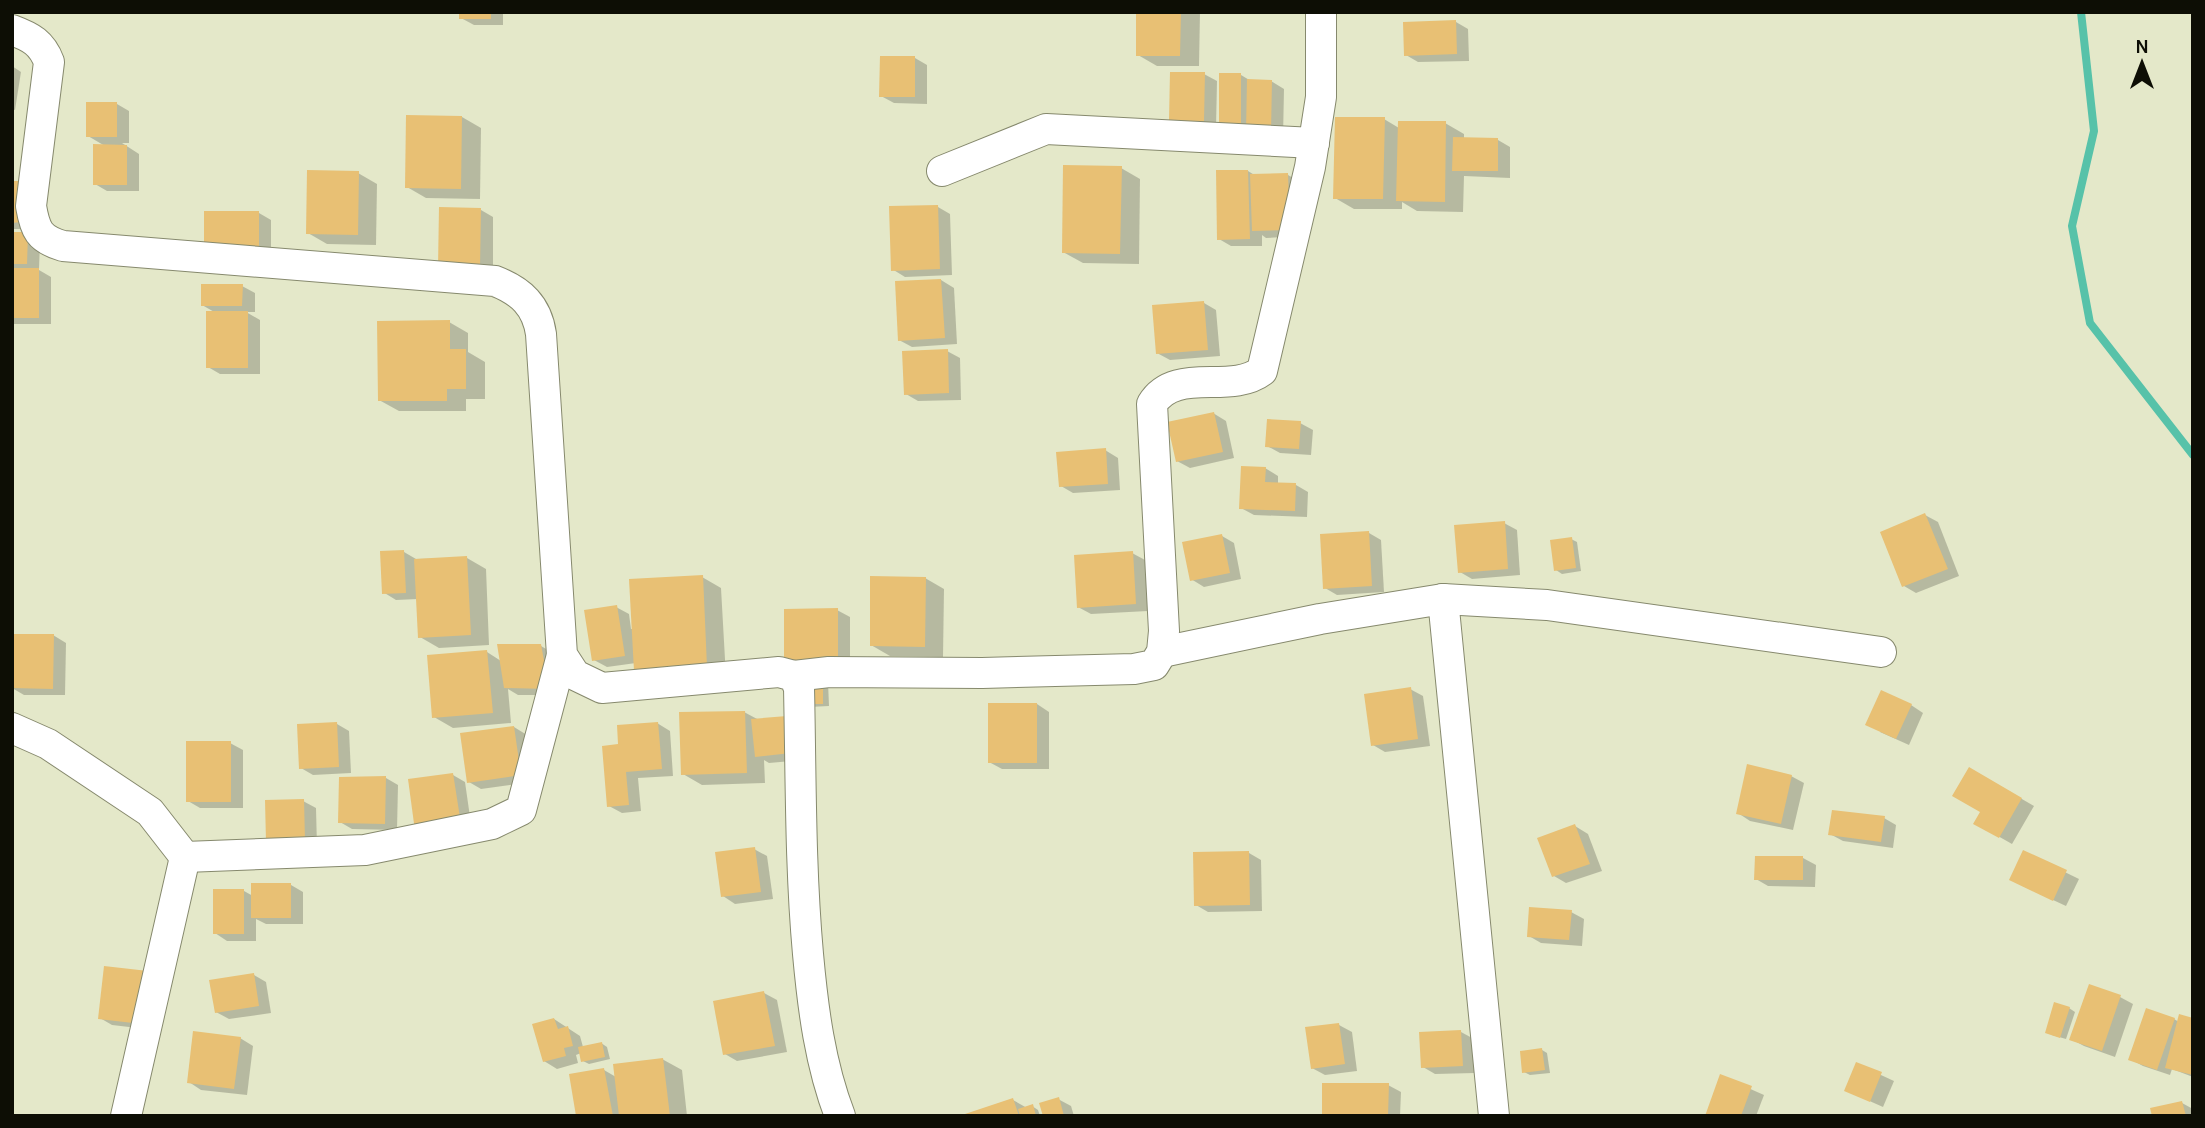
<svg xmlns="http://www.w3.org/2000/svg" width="2205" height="1128" viewBox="0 0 2205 1128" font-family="Karla,sans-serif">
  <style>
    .shadow { fill: #0003 }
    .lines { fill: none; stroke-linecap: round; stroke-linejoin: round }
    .stream { stroke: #57c2a9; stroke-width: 8 }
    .building { fill: #e8c074 }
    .minor-casing { stroke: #86896d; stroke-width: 32 }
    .minor { stroke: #fff; stroke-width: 30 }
  </style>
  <rect width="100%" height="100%" fill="#e4e8c9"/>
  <g class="shadow">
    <path d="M461,12H503V25H474L461,18Z"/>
    <path d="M1138,12H1200L1199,66H1157L1138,55Z"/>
    <path d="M1456,22L1468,29L1469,61L1418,62L1406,55Z"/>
    <path d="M915,58L927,65V104L894,103L881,96Z"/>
    <path d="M12,66L21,72L15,110L12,109Z"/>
    <path d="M1204,74L1217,81L1216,128L1171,120Z"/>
    <path d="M1241,75L1251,81H1271L1284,89L1283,138L1233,139Z"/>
    <path d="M117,104L129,111V143H122L139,154V191H107L95,184L105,146L88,136Z"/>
    <path d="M462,117L481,128L480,199L426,198L407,187Z"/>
    <path d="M1384,119L1399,128L1445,123L1464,134V139L1498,140L1510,147V178L1464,176L1463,212L1417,211L1402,202V209H1354L1335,198Z"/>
    <path d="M1121,168L1140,179L1139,264L1083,263L1063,252Z"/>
    <path d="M1248,171L1256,176L1288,175L1300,182L1302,236L1266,238L1262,235V246H1231L1219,239Z"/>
    <path d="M358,173L377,184L376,245L327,244L308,233Z"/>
    <path d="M12,182L33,229H12Z"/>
    <path d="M938,207L950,214L952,275L905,277L892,269Z"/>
    <path d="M481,210L493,217V275L452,274Z"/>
    <path d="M259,213L271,220V258H218Z"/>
    <path d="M12,234L40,241L39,270L51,277V324H12Z"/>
    <path d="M941,280L954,288L957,344L912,347L899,340Z"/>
    <path d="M242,286L255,293V312H246L260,320V374H220L208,367L216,313L202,305Z"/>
    <path d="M1204,303L1216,310L1220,356L1170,360L1157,353Z"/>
    <path d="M449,322L468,333V352L485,362V399H466V411H399L379,400Z"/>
    <path d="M947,351L960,358L961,400L918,401L906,394Z"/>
    <path d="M1213,413L1226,421L1234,458L1190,468L1177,461Z"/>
    <path d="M1300,423L1313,430L1311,455L1280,453L1267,446Z"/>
    <path d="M1105,450L1118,458L1120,490L1073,493L1061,486Z"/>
    <path d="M1265,468L1278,476V484L1296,485L1308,492L1307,517L1254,515L1241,508Z"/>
    <path d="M1925,515L1938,522L1959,576L1916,593L1904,586Z"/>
    <path d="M1504,523L1517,530L1520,575L1472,579L1460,572Z"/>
    <path d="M1369,533L1381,540L1384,592L1337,595L1325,588Z"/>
    <path d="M1222,536L1234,543L1241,579L1204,587L1191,579Z"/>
    <path d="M1571,539L1577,542L1581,571L1562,574L1556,570Z"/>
    <path d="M404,552L416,559L467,558L486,569L489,645L439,648L420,637L418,599L396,600L383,592Z"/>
    <path d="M1132,553L1145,560L1148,611L1091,614L1078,607Z"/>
    <path d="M702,577L721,588L726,677L636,663L607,667L594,660L616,607L629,614L631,629H634Z"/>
    <path d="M925,578L944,589L943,657L890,656L871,645Z"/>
    <path d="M837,610L850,617V668H799Z"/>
    <path d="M53,635L66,643L65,695H24L12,688Z"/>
    <path d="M541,646L553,653L561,695H518L508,689L511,723L453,728L434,717L487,652L501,661Z"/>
    <path d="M803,679L828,682L829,706L809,707Z"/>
    <path d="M1410,689L1423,696L1430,746L1385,752L1373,745Z"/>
    <path d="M1037,704L1049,712V769H1002L989,762Z"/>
    <path d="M1911,705L1923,713L1909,745L1880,732Z"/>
    <path d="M744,712L759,720L803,760L769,763L764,760L765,783L702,785L683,774Z"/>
    <path d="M657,723L670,731L673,776L638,778L641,811L622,813L609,806L620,746Z"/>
    <path d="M337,724L349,731L351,773L313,775L301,768Z"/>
    <path d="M514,727L527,735L533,782L481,789L469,782Z"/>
    <path d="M230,743L243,750V808H200L188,801Z"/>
    <path d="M1970,769L2034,806L2012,844L1975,823L1982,811Z"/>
    <path d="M453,775L465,782L472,831L429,837Z"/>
    <path d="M1791,776L1804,783L1793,830L1750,821L1738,813Z"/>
    <path d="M386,778L398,785L397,830L352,829L340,822Z"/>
    <path d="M303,801L316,808L317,847L280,848Z"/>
    <path d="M1884,818L1896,825L1893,848L1843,841L1830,834Z"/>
    <path d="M1575,826L1588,834L1602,871L1566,883L1554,876Z"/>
    <path d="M754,849L767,856L773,899L735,904L723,896Z"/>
    <path d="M2024,852L2079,879L2066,906L2023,886Z"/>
    <path d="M1249,853L1261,860L1262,911L1208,912L1196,905Z"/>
    <path d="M1803,858L1816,865L1815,887L1768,886L1756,879Z"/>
    <path d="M291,885L303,892V924H266L256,919V941H227L215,933L244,891L253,896Z"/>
    <path d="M1571,912L1584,919L1582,946L1541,943L1529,936Z"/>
    <path d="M148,973L155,1030L112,1025L100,1018Z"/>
    <path d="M254,975L266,982L271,1013L229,1019L216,1012Z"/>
    <path d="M2090,986L2120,997L2133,1004L2115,1057L2084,1046L2071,1039Z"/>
    <path d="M764,993L777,1000L787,1052L737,1061L725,1054Z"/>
    <path d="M2069,1008L2075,1012L2066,1039L2052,1035Z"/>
    <path d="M554,1019L580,1036L583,1047L601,1043L607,1047L610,1059L589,1064L583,1061L581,1053L576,1055L578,1063L557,1069L544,1061Z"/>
    <path d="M2174,1019L2179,1022L2193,1020V1077L2172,1069L2170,1075L2143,1066L2130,1059Z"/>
    <path d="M1339,1025L1352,1032L1357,1071L1325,1075L1312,1068Z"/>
    <path d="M1461,1032L1474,1039L1475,1073L1435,1074L1423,1067Z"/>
    <path d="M240,1038L253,1046L247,1095L201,1090L189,1082Z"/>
    <path d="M1542,1050L1547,1053L1550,1073L1530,1075L1524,1072Z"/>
    <path d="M662,1059L682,1070L687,1116H578L604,1070L616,1077Z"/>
    <path d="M1857,1064L1894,1081L1883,1107L1847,1091Z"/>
    <path d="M1721,1076L1764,1095L1756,1116H1706Z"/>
    <path d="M1388,1085L1401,1092L1400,1116H1325Z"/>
    <path d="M1058,1099L1071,1106L1074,1116H1045Z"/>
    <path d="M1013,1100L1027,1108L1032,1106L1038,1110L1040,1116H968Z"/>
    <path d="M2182,1103L2193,1109V1116H2153Z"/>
    <path d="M1803,1114L1805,1116H1764V1115Z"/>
  </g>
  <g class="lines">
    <path class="stream" d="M2081,12L2094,131L2072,226L2090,323L2193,455"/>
  </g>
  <g class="building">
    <rect x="459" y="12" width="32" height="7"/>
    <path d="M1136,12H1181L1180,56H1136Z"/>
    <path d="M1456,20L1457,54L1404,56L1403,22Z"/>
    <path d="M880,56H915V97H879Z"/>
    <path d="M1170,72H1205L1204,121H1169Z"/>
    <rect x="1219" y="73" width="22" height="60"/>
    <path d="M1247,79L1272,80L1271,132H1246Z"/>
    <rect x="86" y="102" width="31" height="35"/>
    <path d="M406,115L462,116L461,189L405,188Z"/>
    <path d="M1335,117H1385L1383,199H1333Z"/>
    <path d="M1398,121H1446L1445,202L1396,201Z"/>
    <path d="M1453,137L1498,138V171H1452Z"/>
    <path d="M93,144L127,145V185H93Z"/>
    <path d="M1063,165L1122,166L1120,254L1062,253Z"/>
    <path d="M307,170L359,171L358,235L306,234Z"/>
    <path d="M1216,170H1248L1250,239L1217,240Z"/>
    <path d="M1288,173L1290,230L1252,231L1250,174Z"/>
    <path d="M12,181H21V222L12,223Z"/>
    <path d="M938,205L940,269L891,271L889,206Z"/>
    <path d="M439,207L481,208L480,268H438Z"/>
    <rect x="204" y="211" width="55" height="40"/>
    <path d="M12,232H28L27,264H12Z"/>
    <rect x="12" y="268" width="27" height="50"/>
    <path d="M941,279L945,338L898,341L895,281Z"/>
    <path d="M201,284H243L242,306H201Z"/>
    <path d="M1204,301L1208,350L1156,354L1152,305Z"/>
    <rect x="206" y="311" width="42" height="57"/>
    <path d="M450,320V349H466V389H447V401H378L377,321Z"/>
    <path d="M948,349L949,393L904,395L902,351Z"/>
    <path d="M1214,412L1223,452L1176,462L1167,422Z"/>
    <path d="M1267,419L1301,421L1299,449L1265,447Z"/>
    <path d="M1106,448L1108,484L1059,487L1056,452Z"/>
    <path d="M1241,466L1266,467L1265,482L1296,483L1295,511L1239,509Z"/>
    <path d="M1925,513L1948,569L1902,587L1880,532Z"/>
    <path d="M1505,521L1508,569L1458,573L1454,525Z"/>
    <path d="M1369,531L1372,586L1323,589L1320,534Z"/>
    <path d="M1222,534L1230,573L1190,581L1182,542Z"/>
    <path d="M1572,537L1576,568L1554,571L1550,540Z"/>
    <path d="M404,550L406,593L382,594L380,551Z"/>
    <path d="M1133,551L1136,604L1077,608L1074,555Z"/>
    <path d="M467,556L471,635L418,638L414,559Z"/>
    <path d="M703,575L707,667L634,671L629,579Z"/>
    <path d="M870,576L926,577L925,647L870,646Z"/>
    <path d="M617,605L625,656L592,661L584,610Z"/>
    <path d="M838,608V662H784V609Z"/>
    <path d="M12,634H54L53,689L12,688Z"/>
    <path d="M497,644H541L549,689L504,688Z"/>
    <path d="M487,650L493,713L432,718L427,655Z"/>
    <path d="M823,677V704H802Z"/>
    <path d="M1411,687L1418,739L1371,746L1364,694Z"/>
    <path d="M1881,690L1912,704L1896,739L1865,725Z"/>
    <rect x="988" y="703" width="49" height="60"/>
    <path d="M745,711L747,773L681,775L679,712Z"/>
    <path d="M787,716L791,753L755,757L751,719Z"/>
    <path d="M337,722L339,767L299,769L297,724Z"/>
    <path d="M658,722L662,769L626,772L629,805L607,807L602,746L618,744L617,725Z"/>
    <path d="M514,726L521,775L467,783L460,733Z"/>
    <rect x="186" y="741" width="45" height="61"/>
    <path d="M1747,764L1792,775L1781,824L1736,814Z"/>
    <path d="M1969,767L2022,798L1999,838L1973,824L1980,812L1952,796Z"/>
    <path d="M453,773L461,824L415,831L408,779Z"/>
    <path d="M386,776L385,824L338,823L339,777Z"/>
    <path d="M304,799L305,841L266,842L265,800Z"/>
    <path d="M1832,810L1885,816L1881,842L1828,835Z"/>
    <path d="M1575,824L1590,864L1552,877L1537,838Z"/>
    <path d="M755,847L761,892L721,897L715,852Z"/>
    <path d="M2023,850L2067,870L2053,901L2009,880Z"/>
    <path d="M1249,851L1250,905L1194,906L1193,852Z"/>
    <path d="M1755,856H1803V880H1754Z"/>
    <rect x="251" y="883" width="40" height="35"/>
    <rect x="213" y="889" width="31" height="45"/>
    <path d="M1529,907L1572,910L1569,940L1527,937Z"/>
    <path d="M104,966L148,971L142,1024L98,1019Z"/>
    <path d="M254,973L259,1006L215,1013L209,980Z"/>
    <path d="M2089,984L2121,995L2102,1051L2069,1040Z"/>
    <path d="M764,991L775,1046L723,1055L713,1001Z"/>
    <path d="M2054,1002L2070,1007L2060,1038L2045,1033Z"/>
    <path d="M2146,1008L2175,1018L2157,1070L2128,1060Z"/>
    <path d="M2179,1014L2193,1018V1075L2165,1068Z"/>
    <path d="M554,1018L558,1029L568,1026L573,1046L564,1048L566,1056L543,1062L532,1024Z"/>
    <path d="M1339,1023L1345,1064L1311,1069L1305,1027Z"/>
    <path d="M1461,1030L1463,1066L1421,1068L1419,1032Z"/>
    <path d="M193,1031L241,1037L234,1089L187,1083Z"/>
    <path d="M602,1042L605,1057L581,1062L578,1047Z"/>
    <path d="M1542,1048L1545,1070L1522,1073L1520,1051Z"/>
    <path d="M663,1058L670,1116H619L613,1064Z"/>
    <path d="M1856,1062L1882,1072L1870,1102L1844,1091Z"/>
    <path d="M604,1068L613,1116H576L569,1074Z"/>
    <path d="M1720,1074L1752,1086L1741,1116H1705Z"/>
    <path d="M1322,1083H1389L1388,1116H1322Z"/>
    <path d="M1059,1097L1064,1116H1043L1039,1103Z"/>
    <path d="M1013,1098L1019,1116H966L965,1114Z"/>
    <path d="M2182,1101L2186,1116H2152L2150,1108Z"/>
    <path d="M1033,1104L1036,1116H1020L1018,1109Z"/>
  </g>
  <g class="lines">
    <defs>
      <g id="minor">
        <path d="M12,30C31,37 42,43 49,62L31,206C35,230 39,239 63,246L495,281C521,291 537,306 541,334L562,655L575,675L602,688L779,672L794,676L799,688C801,777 800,866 808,954C813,1009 820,1064 840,1116"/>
        <path d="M942,171L1046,129L1314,143"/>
        <path d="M1443,599L1494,1116"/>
        <path d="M1162,652L1320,619L1443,599L1547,605L1881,652"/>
        <path d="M794,676L829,672L982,673L1134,669L1154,665L1162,652L1164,631L1152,404C1175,366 1230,395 1262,371L1310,167L1321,97V12"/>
        <path d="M12,728L48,744L150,812L185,857"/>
        <path d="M185,857L365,850L492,824L521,810L562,655"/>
        <path d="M126,1116L185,857"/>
      </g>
    </defs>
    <use href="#minor" class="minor-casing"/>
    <use href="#minor" class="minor"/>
  </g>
  <rect width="2205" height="1128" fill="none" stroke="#0d0e05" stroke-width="28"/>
  <g transform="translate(2142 63)" stroke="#e4e8c9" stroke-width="5" paint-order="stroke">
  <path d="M0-5L12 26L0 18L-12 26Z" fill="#0d0e05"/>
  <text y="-10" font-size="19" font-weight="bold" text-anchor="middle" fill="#0d0e05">N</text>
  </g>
</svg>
